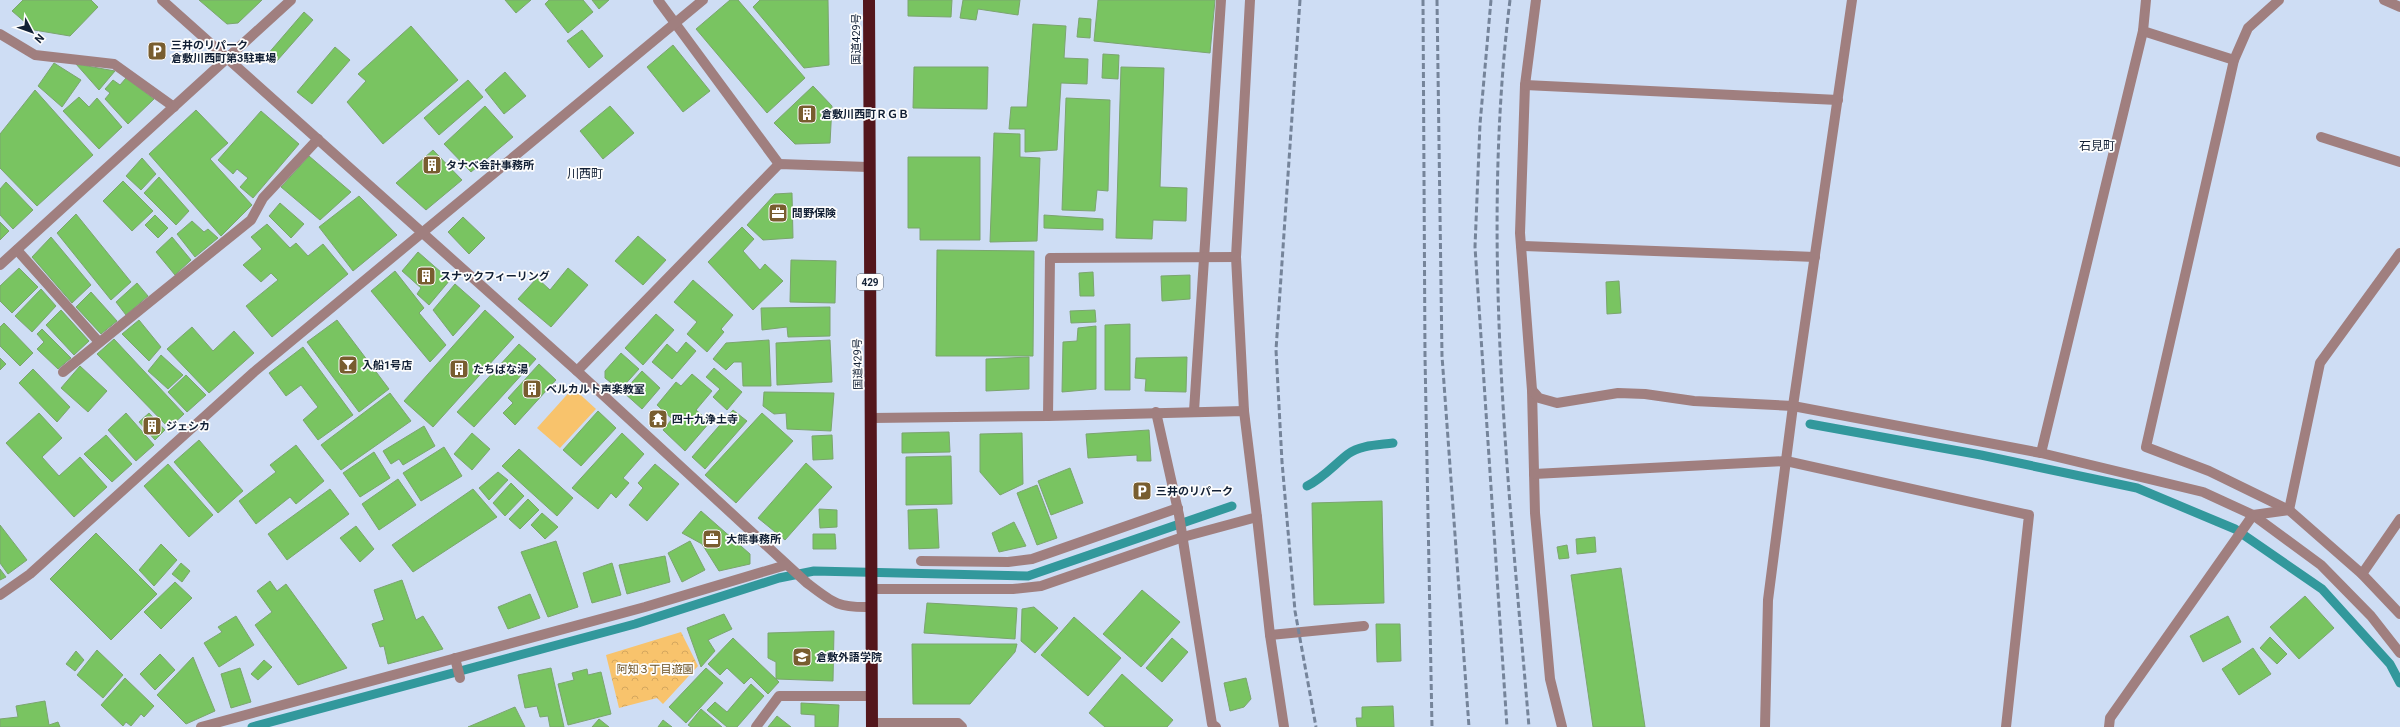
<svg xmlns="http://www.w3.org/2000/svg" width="2400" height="727" viewBox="0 0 2400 727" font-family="Roboto,'Noto Sans JP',sans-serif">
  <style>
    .green { fill: #f8c36c }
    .park { fill: url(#park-crowns) }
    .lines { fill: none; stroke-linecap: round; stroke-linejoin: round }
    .stream { stroke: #32989c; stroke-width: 9 }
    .building { fill: #79c461; stroke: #7ba56f }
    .minor { stroke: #a07f7f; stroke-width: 10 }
    .highway { stroke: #53161c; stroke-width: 12 }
    .rail { stroke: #75849a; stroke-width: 3; stroke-dasharray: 6 3; stroke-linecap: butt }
    .labels { text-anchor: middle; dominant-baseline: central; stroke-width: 3.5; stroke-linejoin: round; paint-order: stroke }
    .shield { fill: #fdfdfd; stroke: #586271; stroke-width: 1 }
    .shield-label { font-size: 10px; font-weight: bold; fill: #122035 }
    .street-label { font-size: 11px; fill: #122035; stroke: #fdfdfd }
    .poi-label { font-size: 11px; font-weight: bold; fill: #122035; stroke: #fdfdfd; text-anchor: start }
    .park-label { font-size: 11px; fill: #694e1f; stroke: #fdfdfd }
    .neighbourhood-label { font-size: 12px; fill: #122035; stroke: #fdfdfd }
  </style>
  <defs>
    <pattern id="park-crowns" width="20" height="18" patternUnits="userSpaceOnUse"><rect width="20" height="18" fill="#f8c36c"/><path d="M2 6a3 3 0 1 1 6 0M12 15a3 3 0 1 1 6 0" fill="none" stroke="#d4a75e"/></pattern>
  </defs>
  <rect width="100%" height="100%" fill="#ceddf4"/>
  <path class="green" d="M573,388L596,409L560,448L537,428Z"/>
  <path class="park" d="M681,632L698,666L663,704L657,698L619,708L606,655Z"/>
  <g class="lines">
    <g class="stream">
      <path d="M1810,424L1981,455L2137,488L2235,529L2322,589L2390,664L2400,683"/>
      <path d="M1307,486C1323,478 1334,465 1348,454C1360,445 1379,445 1393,443"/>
      <path d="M252,727L635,624L779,578L814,571L1028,576L1232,506"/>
    </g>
  </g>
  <g class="building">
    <path d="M23,0H91L98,7L70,36L34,30L12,11Z"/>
    <path d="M199,0H262L238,23L227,24Z"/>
    <path d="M505,0H531L516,13Z"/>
    <path d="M549,0H583L593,12L568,33L545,4Z"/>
    <path d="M592,0H609L599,9Z"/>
    <path d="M730,0H738L805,78L767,113L696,29Z"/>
    <path d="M760,0H828L829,65L804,68L753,7Z"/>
    <path d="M908,0H952L951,17L908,16Z"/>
    <path d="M963,0H1020L1018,15L978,9L976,20L960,18Z"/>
    <path d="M1098,0H1215L1210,53L1094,41Z"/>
    <path d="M304,12L313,20L276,62L267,55Z"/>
    <path d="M1079,18L1091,19L1090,38L1077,37Z"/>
    <path d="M1033,24L1066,26L1064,58L1088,59L1087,84L1061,83L1057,150L1025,152V129H1009L1011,107H1027Z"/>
    <path d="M411,26L458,80L383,144L347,102L366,81L358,74Z"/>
    <path d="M582,30L603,56L589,68L567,41Z"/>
    <path d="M673,45L710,91L683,112L647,67Z"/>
    <path d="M335,47L350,60L312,104L297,92Z"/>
    <path d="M1103,54L1119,55L1118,79L1102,78Z"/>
    <path d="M54,63L81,80L62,107L38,86Z"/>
    <path d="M76,64L115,71L99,90Z"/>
    <path d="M914,67H988L987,109L913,108Z"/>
    <path d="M1121,67L1164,68L1160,187L1187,188L1186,221L1153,220L1152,239L1116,238Z"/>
    <path d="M505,72L526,96L504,114L485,90Z"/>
    <path d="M126,78L154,99L128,124L105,99L110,93L105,89L113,80L120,85Z"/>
    <path d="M468,80L483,97L439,135L424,118Z"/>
    <path d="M813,86L832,106L830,143L795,144L774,123Z"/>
    <path d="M35,90L93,155L37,206L0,168V134Z"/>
    <path d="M79,97L89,107L97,98L122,127L99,149L63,111Z"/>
    <path d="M1066,98L1110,100L1108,191L1097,190L1095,211L1062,210Z"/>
    <path d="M485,106L513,137L471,172L444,144Z"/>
    <path d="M610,106L634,133L603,159L580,131Z"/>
    <path d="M196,110L228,143L210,159L252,205L221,236L149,154Z"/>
    <path d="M261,111L299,144L253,198L240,187L248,178L237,169L233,174L218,160Z"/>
    <path d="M994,133L1020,134V157L1040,158L1037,241L990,242Z"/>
    <path d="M433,150L462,180L426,210L396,183Z"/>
    <path d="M309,156L351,192L320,220L281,187Z"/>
    <path d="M908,157H980V240H920V228H908Z"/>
    <path d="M142,158L156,174L141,190L126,176Z"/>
    <path d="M159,177L189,211L176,225L144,193Z"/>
    <path d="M123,181L153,211L132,231L103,201Z"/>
    <path d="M6,182L33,210L13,229L0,215V189Z"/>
    <path d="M792,193L793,238L763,240L747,225L775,194Z"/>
    <path d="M359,196L397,235L353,271L319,227Z"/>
    <path d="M280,203L304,224L291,238L269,216Z"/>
    <path d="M76,214L131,282L111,300L57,233Z"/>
    <path d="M155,215L168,228L158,238L145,225Z"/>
    <path d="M1044,215L1103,219V230L1044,228Z"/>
    <path d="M463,217L485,238L469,254L448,232Z"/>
    <path d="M192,221L204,232L208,229L218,238L195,257L177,234Z"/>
    <path d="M0,222L9,231L0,240Z"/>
    <path d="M267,224L290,248L296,243L308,256L323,244L348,274L272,337L246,306L278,280L271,273L261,282L243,265L262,249L251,237Z"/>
    <path d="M742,227L754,239L743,251L760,270L765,264L783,281L753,310L708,262Z"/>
    <path d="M638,236L666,260L643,285L615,261Z"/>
    <path d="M51,237L91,285L72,303L32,257Z"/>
    <path d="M172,237L191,260L175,275L156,252Z"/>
    <path d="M937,250L1034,251L1033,356H936Z"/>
    <path d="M418,252L450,280L429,305L417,294L421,288L402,271Z"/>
    <path d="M791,260L836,261L835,303L790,302Z"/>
    <path d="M19,268L38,287L12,313L0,301V286Z"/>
    <path d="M568,268L588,285L551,327L518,299L537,278L550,290Z"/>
    <path d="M395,271L424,308L419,313L446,345L430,362L371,291Z"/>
    <path d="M1093,272L1094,296H1080L1079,273Z"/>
    <path d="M1190,275V299L1162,301L1161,276Z"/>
    <path d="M693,280L733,315L721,329L724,332L707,352L687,334L697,322L674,302Z"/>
    <path d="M1619,281L1621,313L1607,314L1606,282Z"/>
    <path d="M137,283L148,296L126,315L116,302Z"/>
    <path d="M455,284L480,306L453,336L433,310Z"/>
    <path d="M41,289L56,306L32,332L15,316Z"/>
    <path d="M91,292L117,321L101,334L76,307Z"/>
    <path d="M830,307V336L788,337L787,327L762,330L761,308Z"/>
    <path d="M61,310L89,341L74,355L46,325Z"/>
    <path d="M485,310L514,337L433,427L404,401Z"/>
    <path d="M1095,310L1096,322L1071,323L1070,311Z"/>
    <path d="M656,314L674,330L643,365L625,348Z"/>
    <path d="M139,320L161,347L149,361L122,334Z"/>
    <path d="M337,320L389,389L359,412L307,342Z"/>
    <path d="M4,323L33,353L20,366L0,346V327Z"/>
    <path d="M1130,324V390H1105V325Z"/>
    <path d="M1096,326V389L1062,392L1063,342L1077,341L1078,328Z"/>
    <path d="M192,327L213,351L234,331L254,353L209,393L167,349Z"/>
    <path d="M42,329L71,358L58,369L37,349L44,342L37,334Z"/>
    <path d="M114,339L184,414L169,428L97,354Z"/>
    <path d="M769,340L771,386H743L742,362H734L726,370L713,359L726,343Z"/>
    <path d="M830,340L832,382L777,385L776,343Z"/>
    <path d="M686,342L696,351L672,379L652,362L667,344L677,353Z"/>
    <path d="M519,344L536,359L474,427L457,412Z"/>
    <path d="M303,347L353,415L318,440L303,420L318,407L301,385L286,396L269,373Z"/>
    <path d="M621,353L639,369L620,390L605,378V371Z"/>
    <path d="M161,355L183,375L168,389L148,371Z"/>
    <path d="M1029,357V389L986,391V359Z"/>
    <path d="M1187,357L1186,392L1145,391L1146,379L1135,378L1136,358Z"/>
    <path d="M0,358L6,364L0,370Z"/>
    <path d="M539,364L556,380L515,425L503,413L513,403L508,398Z"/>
    <path d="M80,366L107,391L88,412L61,388Z"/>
    <path d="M714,368L742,392L727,410L713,397L720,389L706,377Z"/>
    <path d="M33,369L70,407L57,422L19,383Z"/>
    <path d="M642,371L660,388L642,409L623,392Z"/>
    <path d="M692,374L712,391L696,410L710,422L685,451L663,430L672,419L657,405L676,382L681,386Z"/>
    <path d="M186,375L206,395L187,412L168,392Z"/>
    <path d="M764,392L834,393L831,431L787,429L786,413L774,414L763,406Z"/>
    <path d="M390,393L411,421L341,470L321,445Z"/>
    <path d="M656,410L667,419L660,428L649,418Z"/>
    <path d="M733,410L747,421L705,469L692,457Z"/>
    <path d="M598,411L616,428L581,466L563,450Z"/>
    <path d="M39,413L62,438L42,457L59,476L80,457L107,487L74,517L6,443Z"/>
    <path d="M126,413L154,445L136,461L108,430Z"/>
    <path d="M149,413L165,430L155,440L139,422Z"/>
    <path d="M762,413L793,441L736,503L705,475Z"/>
    <path d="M424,426L435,446L403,465L399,459L391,464L383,451Z"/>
    <path d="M1149,430L1151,461H1137V455L1088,458L1086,434Z"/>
    <path d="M949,432L950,452L902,453V433Z"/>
    <path d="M472,433L490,449L472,470L454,454Z"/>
    <path d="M622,433L644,454L623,478L629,483L616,498L611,493L598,509L572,488Z"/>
    <path d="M1022,433L1023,484L1000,495L980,472V434Z"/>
    <path d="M106,435L132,464L112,482L84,454Z"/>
    <path d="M832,435L833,459L813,460L812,436Z"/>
    <path d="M199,440L243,491L218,513L174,462Z"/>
    <path d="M296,445L324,481L296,504L290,497L256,524L239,501L276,472L270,465Z"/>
    <path d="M444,447L462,476L421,501L403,473Z"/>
    <path d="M519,449L573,498L557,516L502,466Z"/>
    <path d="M374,452L390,478L360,497L343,473Z"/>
    <path d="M951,456L952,504L906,505V457Z"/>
    <path d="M806,463L832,487L785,540L758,518Z"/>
    <path d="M168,464L213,515L189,537L144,486Z"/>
    <path d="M655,464L679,484L647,521L629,505L643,488L638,483Z"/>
    <path d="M1070,468L1083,503L1051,515L1038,481Z"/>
    <path d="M498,472L508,480L489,500L479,488Z"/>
    <path d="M398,479L416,505L379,530L362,504Z"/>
    <path d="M511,483L524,496L505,516L493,503Z"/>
    <path d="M1037,485L1057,538L1037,545L1017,493Z"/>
    <path d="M330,489L349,514L287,560L268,534Z"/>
    <path d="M473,489L497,517L413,572L392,545Z"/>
    <path d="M528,499L539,510L520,529L509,519Z"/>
    <path d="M1382,501L1384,603L1314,605L1312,503Z"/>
    <path d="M819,509L837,510V527L820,528Z"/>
    <path d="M937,509L939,548L909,549L908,510Z"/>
    <path d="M701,511L750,554V564L719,571L702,544L682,533Z"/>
    <path d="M542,513L558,527L545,539L531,525Z"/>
    <path d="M1014,522L1026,546L999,552L992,533Z"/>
    <path d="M0,525L27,560L8,574L0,563Z"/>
    <path d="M356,526L374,549L360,562L340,538Z"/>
    <path d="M96,533L157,594L111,640L50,579Z"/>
    <path d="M813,534H835L836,549H813Z"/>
    <path d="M1595,537L1596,552L1577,554L1576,539Z"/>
    <path d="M556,541L578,607L548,617L521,552Z"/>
    <path d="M690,541L705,570L682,582L668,553Z"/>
    <path d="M161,544L177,560L154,586L139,570Z"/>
    <path d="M1567,545L1569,558L1559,559L1557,547Z"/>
    <path d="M665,556L670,582L627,594L619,565Z"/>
    <path d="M181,563L190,571L182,582L172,574Z"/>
    <path d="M612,563L621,595L592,603L583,573Z"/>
    <path d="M1621,568L1645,727H1593L1571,575Z"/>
    <path d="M0,569L6,577L0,580Z"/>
    <path d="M402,580L416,620L423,616L443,649L388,664L384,646L380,647L372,624L384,620L374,590Z"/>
    <path d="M270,581L277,591L286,584L347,668L298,685L255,625L272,612L257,591Z"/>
    <path d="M175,582L192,598L161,629L144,612Z"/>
    <path d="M1142,590L1180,622L1141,667L1103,634Z"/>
    <path d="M530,594L540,618L508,629L498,607Z"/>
    <path d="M2305,596L2334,628L2299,659L2270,627Z"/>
    <path d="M927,603L1017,608L1015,639L924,633Z"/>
    <path d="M1034,607L1058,628L1035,653L1021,641L1022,609Z"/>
    <path d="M724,614L732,629L708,640L715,651L701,667L687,628Z"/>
    <path d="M236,616L254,645L219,667L204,643L222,632L218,627Z"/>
    <path d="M2228,616L2241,642L2203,662L2190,636Z"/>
    <path d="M1074,617L1121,658L1088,696L1041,655Z"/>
    <path d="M1376,624H1400L1401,661L1377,662Z"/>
    <path d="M834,631L833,681L776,679V662L768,658V633Z"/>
    <path d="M2270,637L2287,654L2277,664L2260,648Z"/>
    <path d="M733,638L779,682L768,694L751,677L744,684L727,668L720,675L708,664Z"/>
    <path d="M1172,638L1188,652L1162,682L1146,668Z"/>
    <path d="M912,644H1017L1015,652L970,704H913Z"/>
    <path d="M2253,648L2271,674L2239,695L2222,669Z"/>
    <path d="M97,650L123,675L103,698L77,675Z"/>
    <path d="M76,651L84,660L75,671L66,664Z"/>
    <path d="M160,654L175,670L155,690L140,674Z"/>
    <path d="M193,657L215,711L186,724L157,695Z"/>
    <path d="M264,660L272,667L258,680L251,674Z"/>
    <path d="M240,668L251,702L231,708L221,674Z"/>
    <path d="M551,668L564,727H550L548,716L540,717L537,706L525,708L518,675Z"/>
    <path d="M706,668L723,683L686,723L669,707Z"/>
    <path d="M587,669L588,675L601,672L611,714L568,725L558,684L574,680L572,673Z"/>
    <path d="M1122,674L1173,720L1167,727H1105L1089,713Z"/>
    <path d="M125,678L154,706L144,717L141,714L131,726L126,722L123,726L101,705Z"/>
    <path d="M1246,678L1251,699L1244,707L1230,711L1224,683Z"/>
    <path d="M751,684L764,696L737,727H727L707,710L715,702L727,712Z"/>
    <path d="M45,701L49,725L58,722L60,727H0V719L18,717L16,706Z"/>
    <path d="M801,703L839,705L838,727H815V715L801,714Z"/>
    <path d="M1393,706L1394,727H1357L1356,718H1362V707Z"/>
    <path d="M515,707L525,727H468Z"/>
    <path d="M701,709L722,727H691L688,725Z"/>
    <path d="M777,716L791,727H768Z"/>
    <path d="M599,719L609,727H592Z"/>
    <path d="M663,720L672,727H658Z"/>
  </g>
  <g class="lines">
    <g class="minor">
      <path d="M162,0L577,371L807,583C833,603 838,608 871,607"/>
      <path d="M658,0L779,164"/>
      <path d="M1536,0L1525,85L1520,233L1532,390L1535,513L1550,679L1562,727"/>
      <path d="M2146,0L2143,31L2234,60"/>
      <path d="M2279,0L2248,28L2234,60L2146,447L2209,471L2289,510L2362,574L2400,614"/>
      <path d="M2384,0L2400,7"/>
      <path d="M0,34L35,55L114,64L174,107"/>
      <path d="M1525,85L1838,100"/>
      <path d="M2321,137L2400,162"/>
      <path d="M1521,246L1815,257"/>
      <path d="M17,250L99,342"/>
      <path d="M0,265L291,0"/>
      <path d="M577,371L779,164L868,167"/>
      <path d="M63,372L251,220L263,198L318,139"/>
      <path d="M1532,390L1539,398L1557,403L1618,393L1645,394L1694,401L1793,406L2041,453L2203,492L2253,515L2321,565L2371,616L2400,653"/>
      <path d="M1194,411L1221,0"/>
      <path d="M1244,411L1236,257L1250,0"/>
      <path d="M1156,412L1179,515L1212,724L1216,727"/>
      <path d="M1048,416L1050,258L1236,257"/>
      <path d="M2041,453L2143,31"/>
      <path d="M1534,474L1786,461L2029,515L2006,727"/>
      <path d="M2289,510L2320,363L2400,253"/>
      <path d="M1257,517L1270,635L1284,727"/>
      <path d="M921,561L1008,562L1032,559L1178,508"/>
      <path d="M2362,574L2400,519"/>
      <path d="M871,589H1013L1041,586L1183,537L1257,517L1244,411L1048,416L872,418"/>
      <path d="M0,595L30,574L254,372L703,0"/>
      <path d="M1270,635L1364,626"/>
      <path d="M455,658L460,678"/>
      <path d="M872,723H958L962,727"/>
      <path d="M201,727L645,607L786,565"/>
      <path d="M756,727L779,696H871"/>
      <path d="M1765,727L1768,600L1793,406L1852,0"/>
      <path d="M2109,727L2110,718L2253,515L2289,510"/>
    </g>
    <path class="highway" d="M869,0L872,727"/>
    <g class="rail">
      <path d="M1300,0L1276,350L1282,462L1295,611L1316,727"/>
      <path d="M1423,0L1425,356L1432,727"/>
      <path d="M1437,0L1442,356L1469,727"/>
      <path d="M1491,0L1480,124L1475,247L1507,727"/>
      <path d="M1510,0C1480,242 1509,486 1529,727"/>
    </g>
  </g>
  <defs>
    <symbol id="parking-square" viewBox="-11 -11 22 22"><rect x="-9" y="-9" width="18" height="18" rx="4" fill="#785d2f" stroke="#fdfdfd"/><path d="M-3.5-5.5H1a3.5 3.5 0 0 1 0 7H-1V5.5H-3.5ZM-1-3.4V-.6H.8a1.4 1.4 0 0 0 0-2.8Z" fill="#fff"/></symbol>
    <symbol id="building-square" viewBox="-11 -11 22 22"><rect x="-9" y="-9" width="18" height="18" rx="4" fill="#785d2f" stroke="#fdfdfd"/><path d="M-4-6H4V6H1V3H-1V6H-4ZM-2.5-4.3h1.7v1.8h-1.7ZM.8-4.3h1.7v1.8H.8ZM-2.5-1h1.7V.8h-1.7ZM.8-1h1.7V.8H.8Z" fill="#fff"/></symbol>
    <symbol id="office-square" viewBox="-11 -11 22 22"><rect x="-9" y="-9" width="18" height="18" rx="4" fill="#785d2f" stroke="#fdfdfd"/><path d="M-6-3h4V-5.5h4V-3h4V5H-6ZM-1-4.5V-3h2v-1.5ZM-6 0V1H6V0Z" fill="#fff"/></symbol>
    <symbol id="bar-square" viewBox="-11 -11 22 22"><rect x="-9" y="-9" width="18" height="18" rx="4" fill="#785d2f" stroke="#fdfdfd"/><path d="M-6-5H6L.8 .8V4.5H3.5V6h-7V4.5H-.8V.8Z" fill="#fff"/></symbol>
    <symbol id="temple-square" viewBox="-11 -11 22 22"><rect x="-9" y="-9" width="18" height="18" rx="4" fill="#785d2f" stroke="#fdfdfd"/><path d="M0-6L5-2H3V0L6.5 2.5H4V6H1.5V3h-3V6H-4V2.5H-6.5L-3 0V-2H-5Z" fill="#fff"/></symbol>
    <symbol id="school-square" viewBox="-11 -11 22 22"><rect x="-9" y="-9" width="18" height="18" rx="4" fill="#785d2f" stroke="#fdfdfd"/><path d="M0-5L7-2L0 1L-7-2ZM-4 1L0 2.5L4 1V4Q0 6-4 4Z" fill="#fff"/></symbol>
  </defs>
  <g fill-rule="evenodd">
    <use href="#parking-square" x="146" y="40" width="22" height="22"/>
    <use href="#building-square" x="796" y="103" width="22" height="22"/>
    <use href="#building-square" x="421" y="154" width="22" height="22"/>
    <use href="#office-square" x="767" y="202" width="22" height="22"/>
    <use href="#building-square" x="415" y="265" width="22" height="22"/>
    <use href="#bar-square" x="337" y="354" width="22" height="22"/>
    <use href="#building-square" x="448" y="358" width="22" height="22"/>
    <use href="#building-square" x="521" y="378" width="22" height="22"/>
    <use href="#temple-square" x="647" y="408" width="22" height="22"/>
    <use href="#building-square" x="141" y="415" width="22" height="22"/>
    <use href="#parking-square" x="1131" y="480" width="22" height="22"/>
    <use href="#office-square" x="701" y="528" width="22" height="22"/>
    <use href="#school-square" x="791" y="646" width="22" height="22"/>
  </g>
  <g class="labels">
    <rect class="shield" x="857" y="274" width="26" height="16" rx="3"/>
    <g class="shield-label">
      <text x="870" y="282">429</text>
    </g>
    <g class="street-label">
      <text transform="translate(856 39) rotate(-90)">国道429号</text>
      <text transform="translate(858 364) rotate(-91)">国道429号</text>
    </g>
    <g class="poi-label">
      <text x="171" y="45">三井のリパーク<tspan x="171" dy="13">倉敷川西町第3駐車場</tspan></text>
      <text x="821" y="114">倉敷川西町ＲＧＢ</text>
      <text x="446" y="165">タナベ会計事務所</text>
      <text x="792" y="213">間野保険</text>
      <text x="440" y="276">スナックフィーリング</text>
      <text x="362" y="365">入船1号店</text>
      <text x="473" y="369">たちばな湯</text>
      <text x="546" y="389">ベルカルト声楽教室</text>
      <text x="672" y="419">四十九浄土寺</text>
      <text x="166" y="426">ジェシカ</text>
      <text x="1156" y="491">三井のリパーク</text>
      <text x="726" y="539">大熊事務所</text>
      <text x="816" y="657">倉敷外語学院</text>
    </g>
    <g class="park-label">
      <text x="655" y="669">阿知３丁目遊園</text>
    </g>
    <g class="neighbourhood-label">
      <text x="2097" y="146">石見町</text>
      <text x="585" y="174">川西町</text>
    </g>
  </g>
  <g transform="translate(32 32) rotate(131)" stroke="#fdfdfd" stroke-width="3" paint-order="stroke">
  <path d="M0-3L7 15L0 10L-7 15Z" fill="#122035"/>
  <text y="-6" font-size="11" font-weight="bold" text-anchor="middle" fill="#122035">N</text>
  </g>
</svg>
